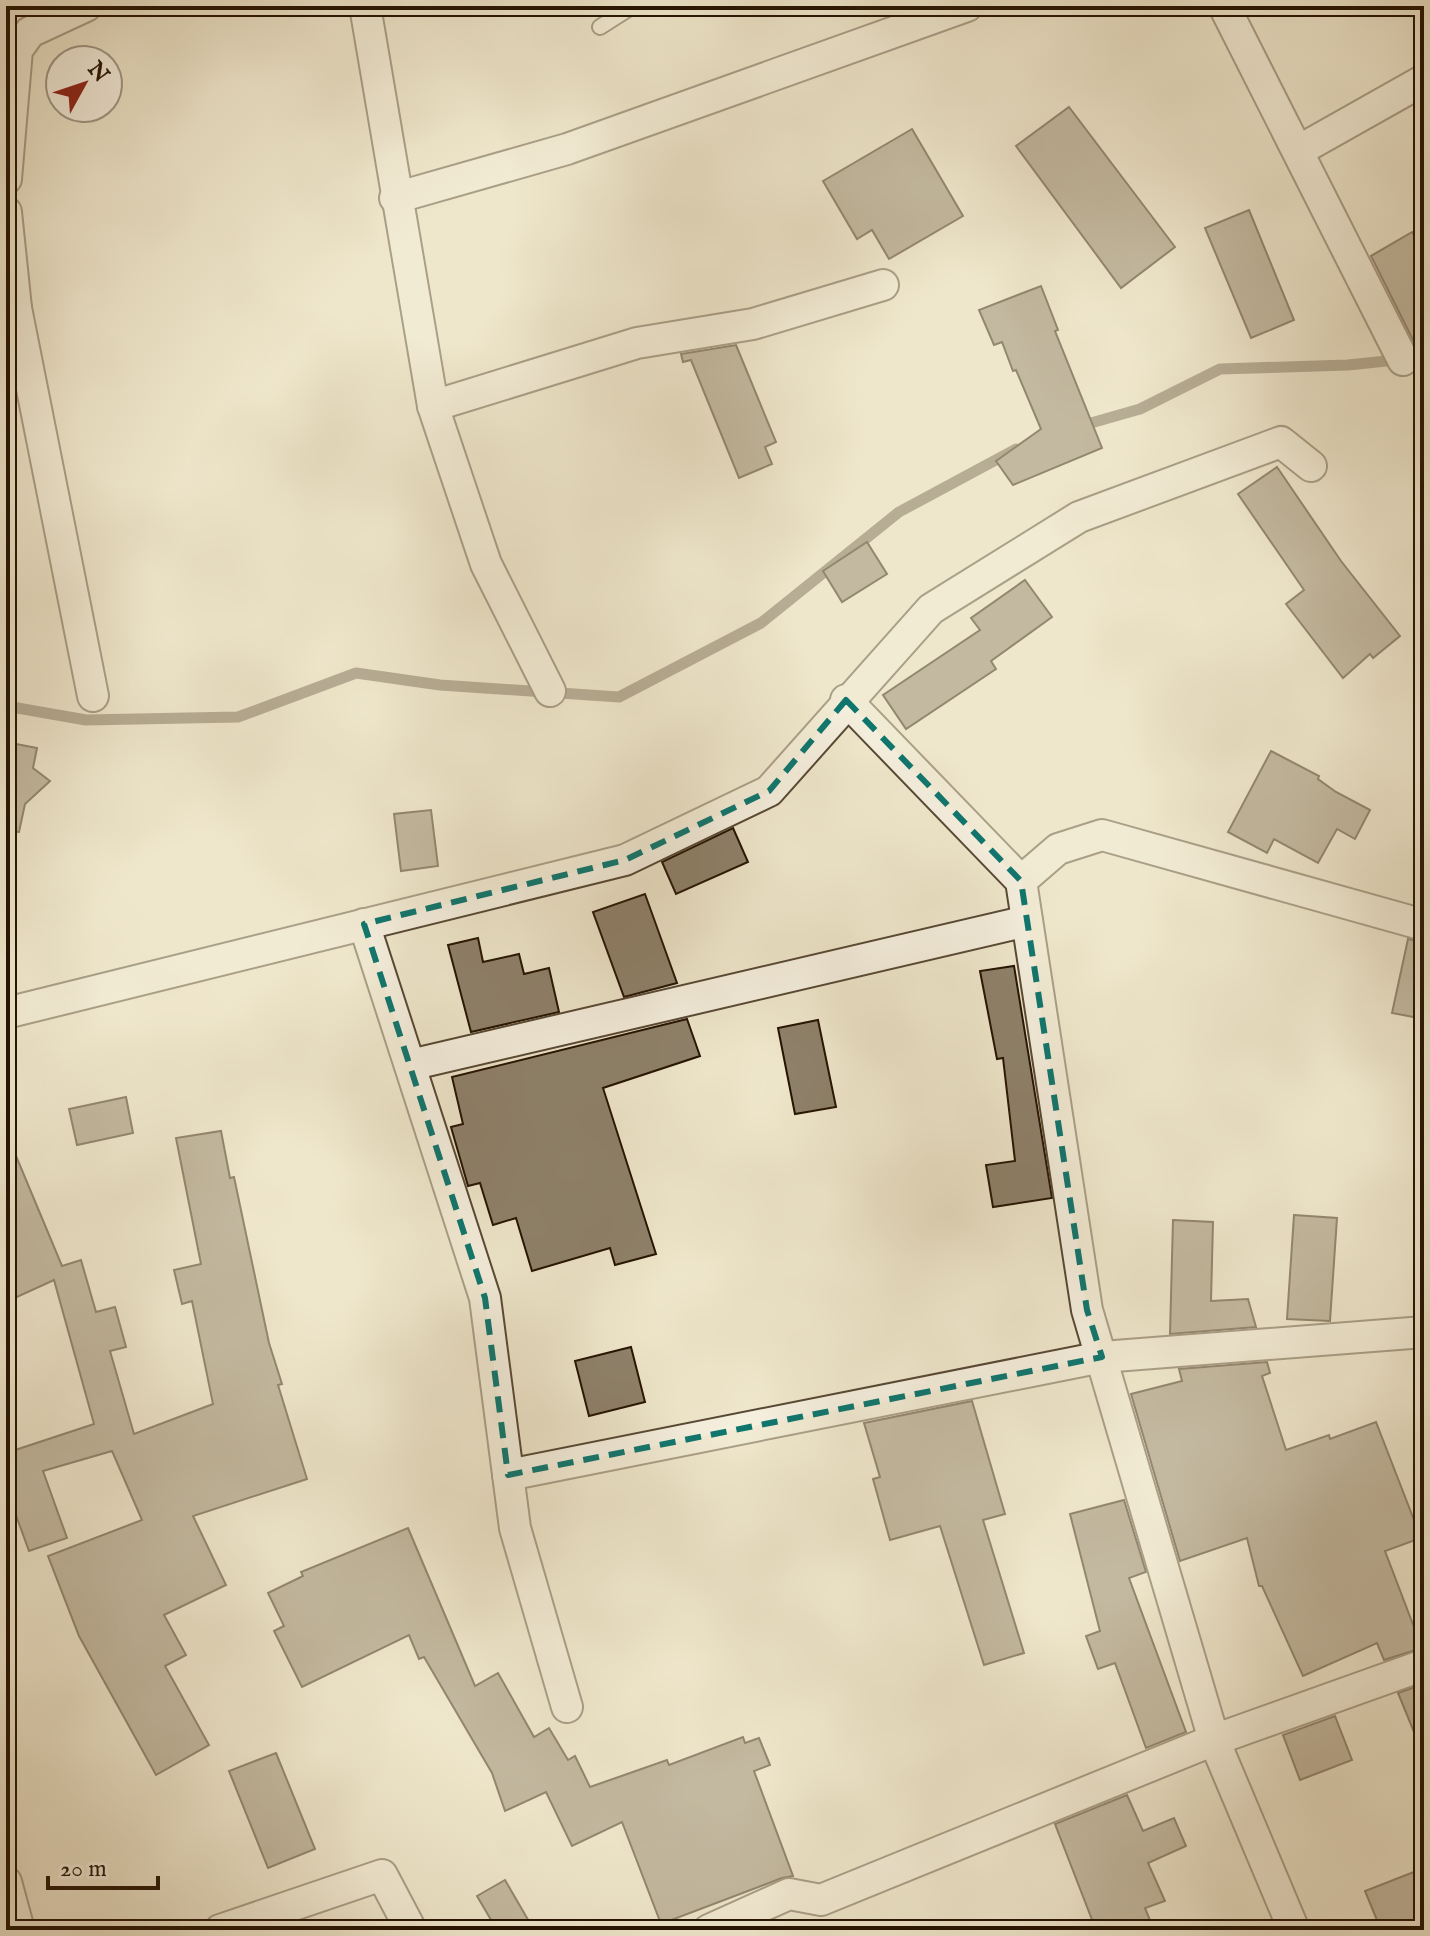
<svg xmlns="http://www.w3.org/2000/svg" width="1430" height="1936" viewBox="0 0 1430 1936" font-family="'IM FELL English',serif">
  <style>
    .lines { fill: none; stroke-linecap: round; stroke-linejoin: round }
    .stream { stroke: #746752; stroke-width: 11 }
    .building { fill: #8e816b; stroke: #241302; stroke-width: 2 }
    .service-casing { stroke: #574834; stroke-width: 18 }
    .minor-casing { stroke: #574834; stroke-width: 34 }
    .service { stroke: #f5efde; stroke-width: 14 }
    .minor { stroke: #f5efde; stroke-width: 30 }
    .marked { fill: none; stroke: #0f766e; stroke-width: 6; stroke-dasharray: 16 10; stroke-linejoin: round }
  </style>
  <rect width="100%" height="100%" fill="#efe7cc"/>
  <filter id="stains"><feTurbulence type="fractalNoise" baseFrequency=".0025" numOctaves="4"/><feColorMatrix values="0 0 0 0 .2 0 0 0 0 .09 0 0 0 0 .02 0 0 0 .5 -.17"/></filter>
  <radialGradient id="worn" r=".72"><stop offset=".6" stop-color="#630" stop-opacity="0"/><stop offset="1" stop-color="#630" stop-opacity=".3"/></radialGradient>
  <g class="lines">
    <g class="stream">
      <path d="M1077,427L1140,409L1220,369L1348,365L1424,357"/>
      <path d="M6,706L86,720L238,717L356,673L440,685L619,697L761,623L899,512L1016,449"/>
    </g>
  </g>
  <g class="building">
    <path d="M1069,107L1175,247L1121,288L1016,146Z"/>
    <path d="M912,129L963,216L889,259L872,230L857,239L823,181Z"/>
    <path d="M1249,210L1294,320L1251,338L1205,228Z"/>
    <path d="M1412,232L1424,252V378L1419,367V352L1371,256Z"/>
    <path d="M1041,286L1058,330L1055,331L1102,448L1013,485L996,461L1041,429L1016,370L1013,371L1002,342L994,345L979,310Z"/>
    <path d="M736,345L776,442L765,447L772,464L739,478L691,360L683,362L681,354Z"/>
    <path d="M1277,467L1341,561L1400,636L1373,658L1370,654L1343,678L1286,604L1304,590L1238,494Z"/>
    <path d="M867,542L887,574L842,602L823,571Z"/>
    <path d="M1025,580L1052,617L991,661L996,669L906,729L883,695L980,630L971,618Z"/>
    <path d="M6,742L37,748L33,768L50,781L25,804L19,832L6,831Z"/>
    <path d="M1271,751L1319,776L1318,779L1336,792L1370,810L1355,839L1337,829L1318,863L1274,839L1267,853L1228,832Z"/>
    <path d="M431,810L438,866L401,871L394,814Z"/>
    <path d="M733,828L748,862L676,894L662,862Z"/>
    <path d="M645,894L677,983L624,997L593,912Z"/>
    <path d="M478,938L483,962L519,954L524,974L549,968L559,1012L471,1032L448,945Z"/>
    <path d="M1408,939L1424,942V1019L1392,1013Z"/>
    <path d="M1014,966L1052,1198L993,1207L986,1165L1015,1161L1003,1058L997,1059L980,971Z"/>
    <path d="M687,1019L700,1056L603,1088L656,1254L615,1265L610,1248L532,1271L516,1218L493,1225L480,1183L468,1186L451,1127L463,1124L452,1077Z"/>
    <path d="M818,1020L836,1107L795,1114L778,1028Z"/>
    <path d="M126,1097L133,1133L77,1145L69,1109Z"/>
    <path d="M221,1131L230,1178L234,1177L269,1343L282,1384L278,1385L307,1479L193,1516L226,1585L164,1615L186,1655L165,1666L209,1745L156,1775L79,1636L48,1556L142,1520L112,1451L43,1471L67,1538L29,1551L6,1488V1453L94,1424L54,1280L6,1302V1132L62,1266L81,1260L96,1312L115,1307L126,1347L110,1351L134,1434L213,1404L192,1301L182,1304L174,1270L201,1264L176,1138Z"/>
    <path d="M1294,1215L1337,1218L1330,1321L1287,1319Z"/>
    <path d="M1173,1220L1213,1222L1211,1301L1248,1299L1256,1327L1170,1334Z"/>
    <path d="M631,1347L645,1402L589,1416L575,1361Z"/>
    <path d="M1267,1362L1270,1373L1262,1376L1286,1450L1329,1435L1330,1439L1376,1422L1421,1538L1385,1551L1422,1648L1384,1660L1377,1643L1303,1676L1262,1586H1259L1247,1538L1180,1561L1131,1394L1182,1381L1179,1369Z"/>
    <path d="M972,1401L1005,1514L983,1520L1024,1653L984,1665L940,1526L890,1540L873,1479L880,1477L864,1423Z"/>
    <path d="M1124,1500L1146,1572L1129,1578L1186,1732L1146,1748L1115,1663L1098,1669L1086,1636L1100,1631L1070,1514Z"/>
    <path d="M408,1528L475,1686L498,1673L534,1737L549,1728L568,1760L575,1756L590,1787L667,1760L669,1765L743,1737L745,1743L759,1738L770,1765L754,1771L793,1876L782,1878L661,1924L622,1822L572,1846L546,1792L505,1811L492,1773L424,1657L419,1659L409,1635L302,1687L274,1631L284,1626L268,1593L303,1576L301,1572Z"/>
    <path d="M1424,1684V1754H1423L1398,1693Z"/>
    <path d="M1335,1716L1352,1760L1300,1780L1283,1735Z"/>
    <path d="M276,1753L315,1849L268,1868L229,1771Z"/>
    <path d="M1127,1795L1143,1831L1174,1818L1186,1846L1148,1863L1165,1901L1145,1908L1154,1930H1096L1055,1824Z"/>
    <path d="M1424,1868V1930H1381L1365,1891Z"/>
    <path d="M505,1880L534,1930H497L477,1896Z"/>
  </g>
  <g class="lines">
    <defs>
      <path id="service" d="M600,27L633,6"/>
      <g id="minor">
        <path d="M365,6L433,406L486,564L550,691"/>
        <path d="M1224,6L1403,360"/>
        <path d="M1298,151L1424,80"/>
        <path d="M6,179L17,50L30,32L86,6"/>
        <path d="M395,198L567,149L967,6"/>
        <path d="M6,212L16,308L6,318"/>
        <path d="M16,308L93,696"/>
        <path d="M433,406L637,343L753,324L883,285"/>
        <path d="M846,700L1021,881L1087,1310L1214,1740L1294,1930"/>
        <path d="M1021,881L1058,849L1102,835L1424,925"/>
        <path d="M364,924L485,1298L515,1528L567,1707"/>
        <path d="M6,1013L625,860L769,791L931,609L1079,517L1281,442L1311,466"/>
        <path d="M410,1065L1027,921"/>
        <path d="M508,1475L1102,1357L1424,1332"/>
        <path d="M6,1882L19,1930"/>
        <path d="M220,1930L382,1875L411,1930"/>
        <path d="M709,1930L789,1894L821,1900L1214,1740L1424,1665"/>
      </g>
    </defs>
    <use href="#service" class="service-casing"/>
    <use href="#minor" class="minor-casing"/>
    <use href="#service" class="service"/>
    <use href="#minor" class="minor"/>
  </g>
  <path d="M0 0H1430V1936H0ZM846,700L1021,881L1087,1310L1102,1357L508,1475L485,1298L364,924L625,860L769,791Z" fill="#efe7cc" fill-opacity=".55" fill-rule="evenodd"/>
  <path class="marked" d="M846,700L1021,881L1087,1310L1102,1357L508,1475L485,1298L364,924L625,860L769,791Z"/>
  <rect width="1430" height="1936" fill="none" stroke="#efe7cc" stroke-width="32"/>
  <rect x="8" y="8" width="1414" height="1920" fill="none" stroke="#241302" stroke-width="4"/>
  <rect x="16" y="16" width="1398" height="1904" fill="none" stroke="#241302" stroke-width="2"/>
  <g transform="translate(84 84) rotate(50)"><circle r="38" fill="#f5efde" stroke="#a19786" stroke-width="2"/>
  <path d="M0-6L14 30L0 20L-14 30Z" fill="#8f2418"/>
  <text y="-12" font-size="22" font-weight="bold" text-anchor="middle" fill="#241302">N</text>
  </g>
  <path d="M48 1876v12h110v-12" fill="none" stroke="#241302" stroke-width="4"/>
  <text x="60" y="1876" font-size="24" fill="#241302" stroke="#f5efde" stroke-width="6" paint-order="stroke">20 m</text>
  <rect width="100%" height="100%" filter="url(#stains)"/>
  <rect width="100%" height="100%" fill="url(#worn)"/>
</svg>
